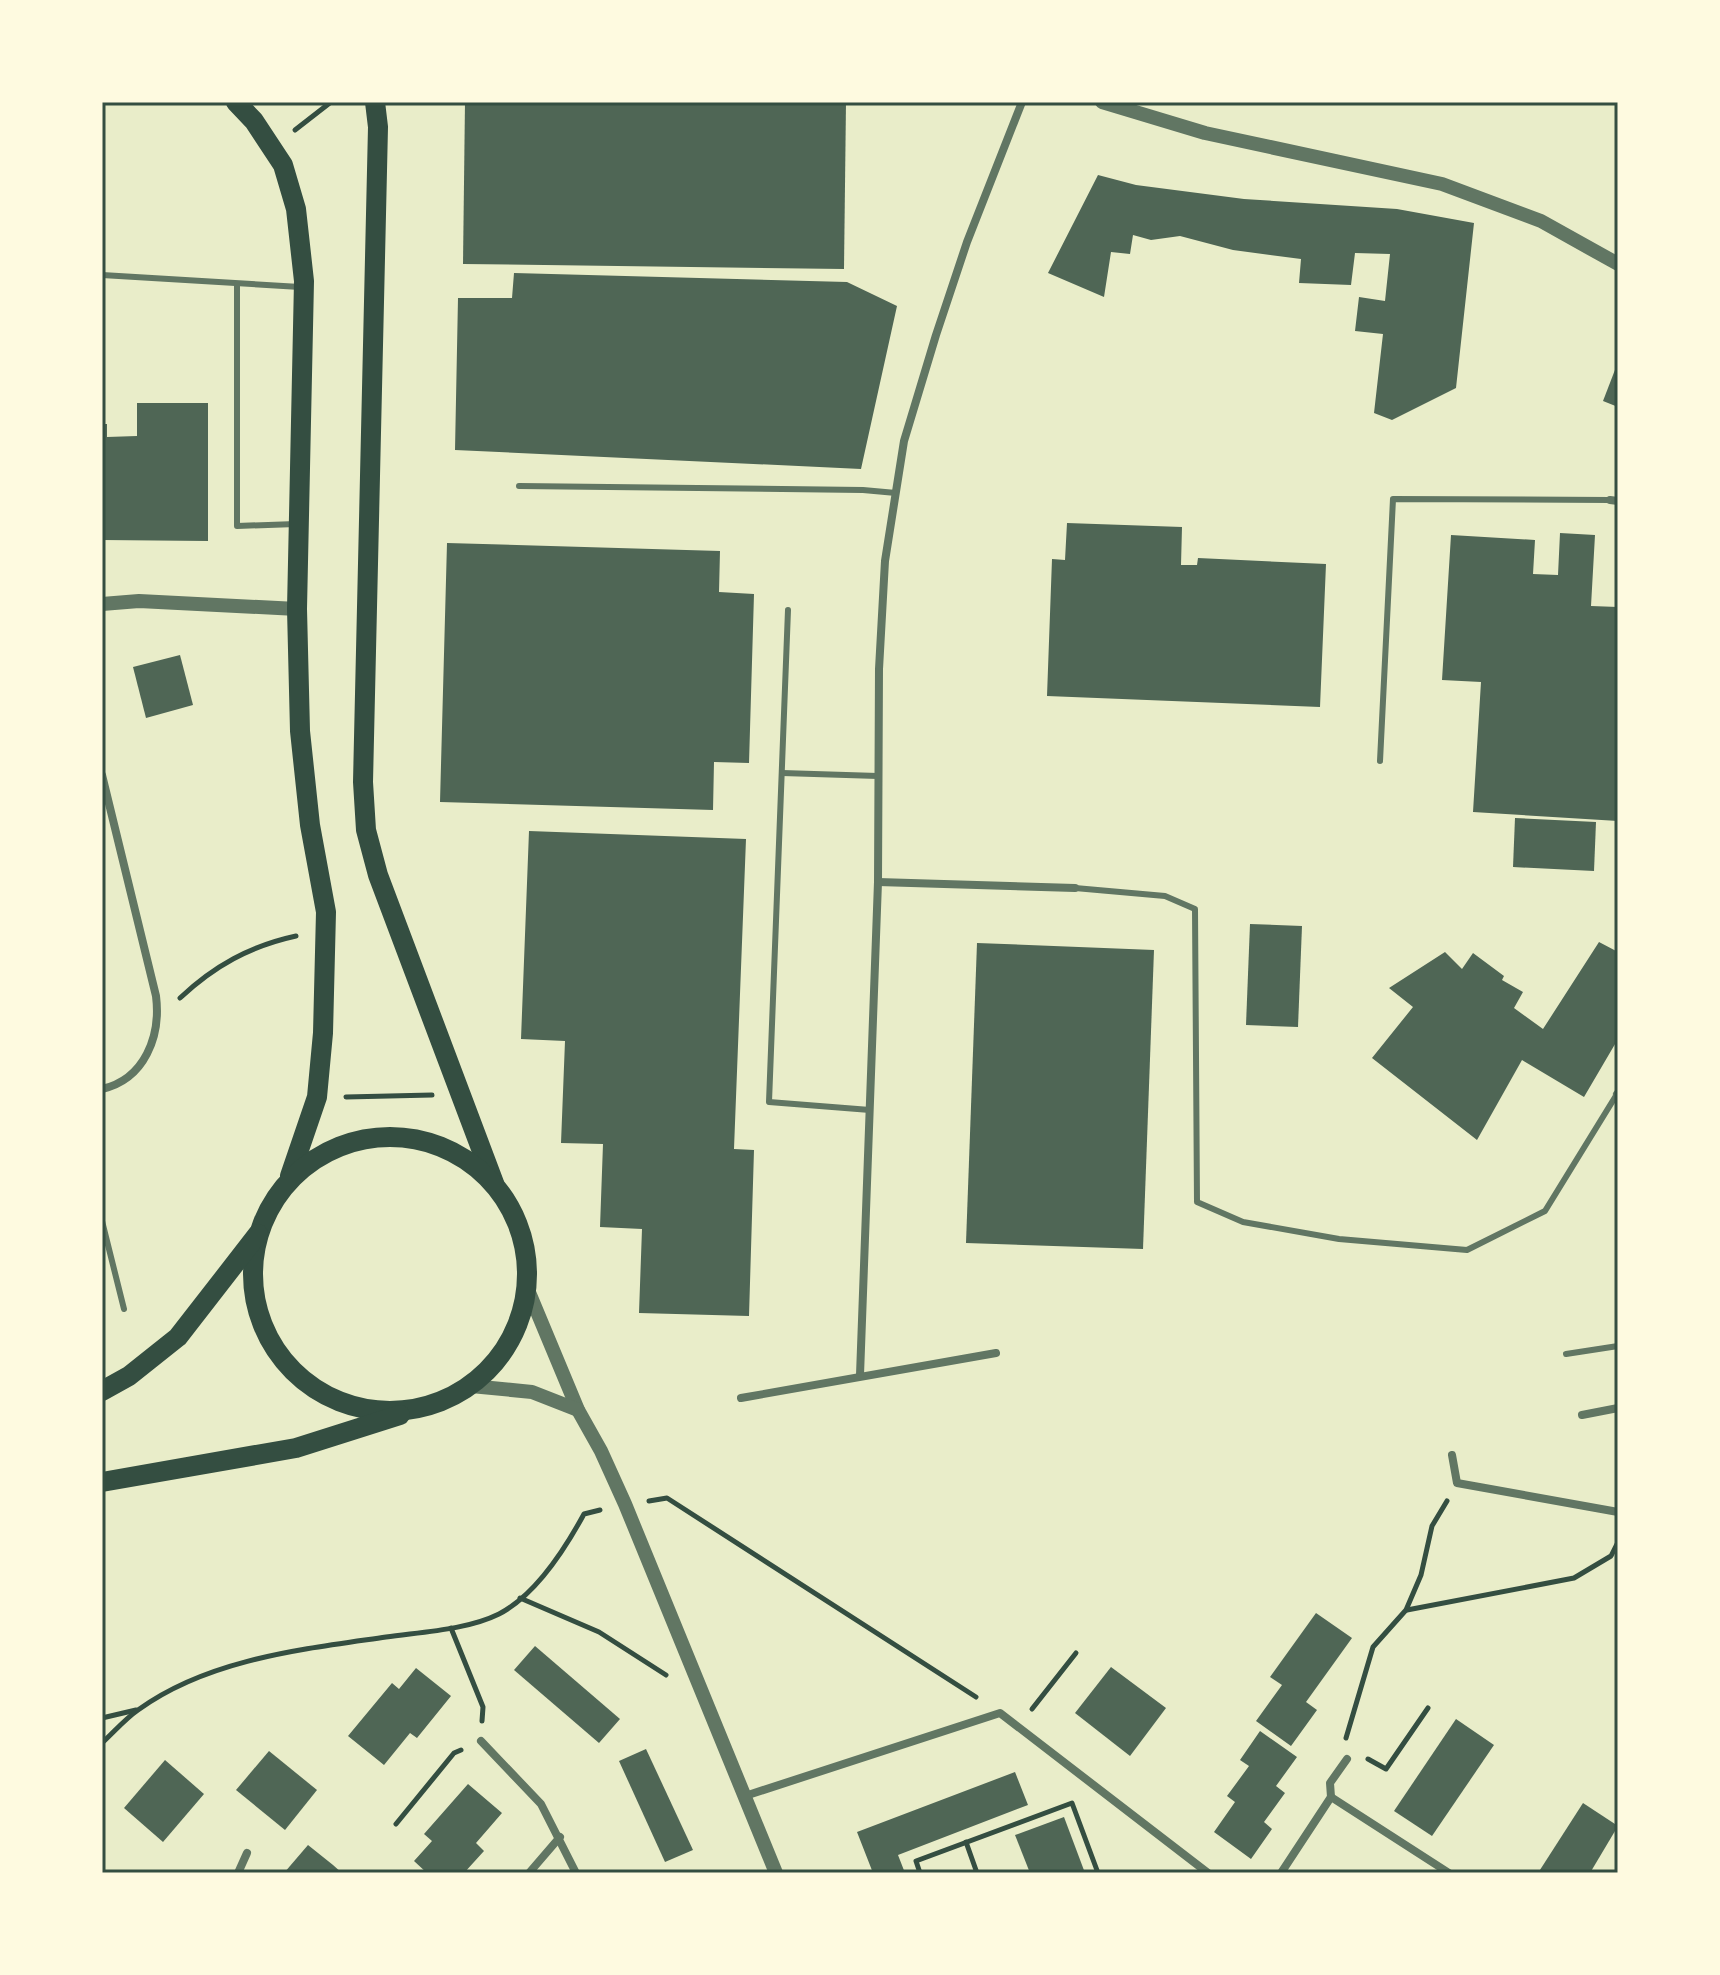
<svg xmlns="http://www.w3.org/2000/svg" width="1720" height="1975" viewBox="0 0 1720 1975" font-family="Raleway,sans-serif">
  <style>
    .building { fill: #4f6655 }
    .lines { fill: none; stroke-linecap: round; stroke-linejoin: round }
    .path { stroke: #344e41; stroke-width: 5 }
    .service { stroke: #617663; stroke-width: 6 }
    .minor { stroke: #617663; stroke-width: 8 }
    .tertiary { stroke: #617663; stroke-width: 14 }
    .primary { stroke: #344e41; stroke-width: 20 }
    .neatline { fill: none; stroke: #344e41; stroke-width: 3 }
  </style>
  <rect width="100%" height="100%" fill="#e9edc9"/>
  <g class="building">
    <path d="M465,102H846L844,269L463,264Z"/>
    <path d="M1098,175L1136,185L1244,199L1397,209L1474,223L1456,388L1392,420L1374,413L1383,334L1355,331L1359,297L1385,301L1390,254L1355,253L1351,285L1299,283L1301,259L1233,250L1180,236L1151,240L1133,235L1130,254L1111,252L1104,297L1048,273Z"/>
    <path d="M514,273L847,282L897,306L861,469L455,450L458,298H512Z"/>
    <path d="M1618,362V407L1603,401Z"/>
    <path d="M137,403H208V541L102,540V424H107V437L137,436Z"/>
    <path d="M1067,523L1182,527L1181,565H1197L1198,558L1326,564L1320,707L1047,696L1052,559L1065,560Z"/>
    <path d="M1560,533L1595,535L1591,606L1618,607V821L1473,812L1481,682L1442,680L1451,535L1535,540L1533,574L1558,575Z"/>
    <path d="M447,543L720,551L719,592L754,594L749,763L714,762L713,810L440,802Z"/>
    <path d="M180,655L193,705L146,718L133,667Z"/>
    <path d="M1515,818L1596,822L1594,871L1513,867Z"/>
    <path d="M529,831L746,839L734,1149L754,1150L749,1316L639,1313L642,1229L600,1227L603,1144L561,1143L565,1041L521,1039Z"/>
    <path d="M1250,924L1302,926L1298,1027L1246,1025Z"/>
    <path d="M1599,942L1618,952V1039L1584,1097L1522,1060L1477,1140L1372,1058L1413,1007L1389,988L1445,952L1462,969L1473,953L1504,976L1502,980L1523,992L1514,1008L1543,1029Z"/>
    <path d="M977,943L1154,950L1143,1249L966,1243Z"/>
    <path d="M1316,1613L1352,1638L1306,1702L1317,1710L1291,1746L1256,1721L1282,1685L1270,1677Z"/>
    <path d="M535,1646L620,1719L599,1743L514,1670Z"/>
    <path d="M1111,1667L1166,1708L1130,1756L1075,1713Z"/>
    <path d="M416,1668L451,1696L417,1738L410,1733L384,1765L348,1736L392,1683L399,1689Z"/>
    <path d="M1456,1719L1494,1745L1432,1836L1394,1811Z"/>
    <path d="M1260,1731L1297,1757L1276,1786L1285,1793L1264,1822L1272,1829L1251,1859L1214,1832L1235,1802L1227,1796L1249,1766L1240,1760Z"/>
    <path d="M646,1749L693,1850L665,1862L619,1761Z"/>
    <path d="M269,1751L317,1790L285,1830L236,1790Z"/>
    <path d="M165,1760L204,1794L163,1842L124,1808Z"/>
    <path d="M1015,1772L1028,1805L898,1855L905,1873H873L857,1832Z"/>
    <path d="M468,1784L502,1813L476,1843L484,1851L464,1873H427L414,1861L432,1841L424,1834Z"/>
    <path d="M1583,1803L1618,1826L1590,1873H1538Z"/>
    <path d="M1064,1817L1085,1873H1030L1015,1835Z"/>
    <path d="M308,1845L333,1865L342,1873H284Z"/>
  </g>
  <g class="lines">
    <g class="path">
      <path d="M295,130L331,102"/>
      <path d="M180,998C214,966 250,946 296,936"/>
      <path d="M346,1097L432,1095"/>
      <path d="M649,1501L667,1498L976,1697"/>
      <path d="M520,1598L599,1632L666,1675"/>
      <path d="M1407,1610L1574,1578L1611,1556L1618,1542"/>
      <path d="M451,1628L483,1707L482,1721"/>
      <path d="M1032,1709L1076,1653"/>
      <path d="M102,1718L136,1710"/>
      <path d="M1346,1738L1373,1647L1406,1610L1421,1575L1432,1526L1447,1501"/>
      <path d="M102,1743C114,1732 125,1719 138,1710C208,1659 303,1649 386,1637C421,1632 467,1630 499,1614C536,1595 565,1549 584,1514L600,1510"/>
      <path d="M1368,1759L1386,1769L1428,1708"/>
      <path d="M396,1824L454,1753L461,1750"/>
      <path d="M966,1842L977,1873"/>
      <path d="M920,1873L916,1861L1072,1803L1098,1873"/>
    </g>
    <g class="service">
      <path d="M102,275L300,287"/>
      <path d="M237,285V526L296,524"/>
      <path d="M519,486L863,490L896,493"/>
      <path d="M788,610L769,1102L870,1110"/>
      <path d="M1380,761L1393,499L1610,500"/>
      <path d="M782,773L878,776"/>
      <path d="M1075,888L1165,896L1195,909L1197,1202L1243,1222L1339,1239L1467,1250L1545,1211L1617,1094"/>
      <path d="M102,1221L124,1309"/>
      <path d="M1566,1354L1618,1346"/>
    </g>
    <g class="minor">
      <path d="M1610,500L1618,501"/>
      <path d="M102,775L156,996C161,1036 145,1079 102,1089"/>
      <path d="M878,882L1075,888"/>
      <path d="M1617,1094L1618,1093"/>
      <path d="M860,1375L878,882L879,669L885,561L904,441L936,335L967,242L1022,102"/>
      <path d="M741,1398L996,1353"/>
      <path d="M1582,1415L1618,1408"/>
      <path d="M1452,1455L1457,1483L1618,1512"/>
      <path d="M481,1741L541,1804L576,1873"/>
      <path d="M745,1796L1000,1713L1208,1873"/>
      <path d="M1331,1797L1330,1783L1347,1759"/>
      <path d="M238,1873L247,1853"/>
      <path d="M529,1873L560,1837"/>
      <path d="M1281,1873L1331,1797L1449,1873"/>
    </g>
    <g class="tertiary">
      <path d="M1102,102L1205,133L1442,184L1541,221L1618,264"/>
      <path d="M102,604L139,601L297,609"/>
      <path d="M528,1290L578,1410L601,1451L625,1504L776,1873"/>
      <path d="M471,1386L532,1392L578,1410"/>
    </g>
    <g class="primary">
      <path d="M236,102L254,121L283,165L296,209L304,281L297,609L300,731L310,825L326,912L323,1033L317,1097L290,1176"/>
      <path d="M375,102L378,127L363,782L366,830L378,875L494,1183"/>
      <circle cx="390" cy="1274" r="137"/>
      <path d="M102,1391L129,1376L178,1337L258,1234"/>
      <path d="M102,1482L296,1448L400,1415"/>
    </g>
  </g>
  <rect width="1720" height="1975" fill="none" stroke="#fefae0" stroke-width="208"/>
  <rect x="104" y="104" width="1512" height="1767" class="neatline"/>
</svg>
